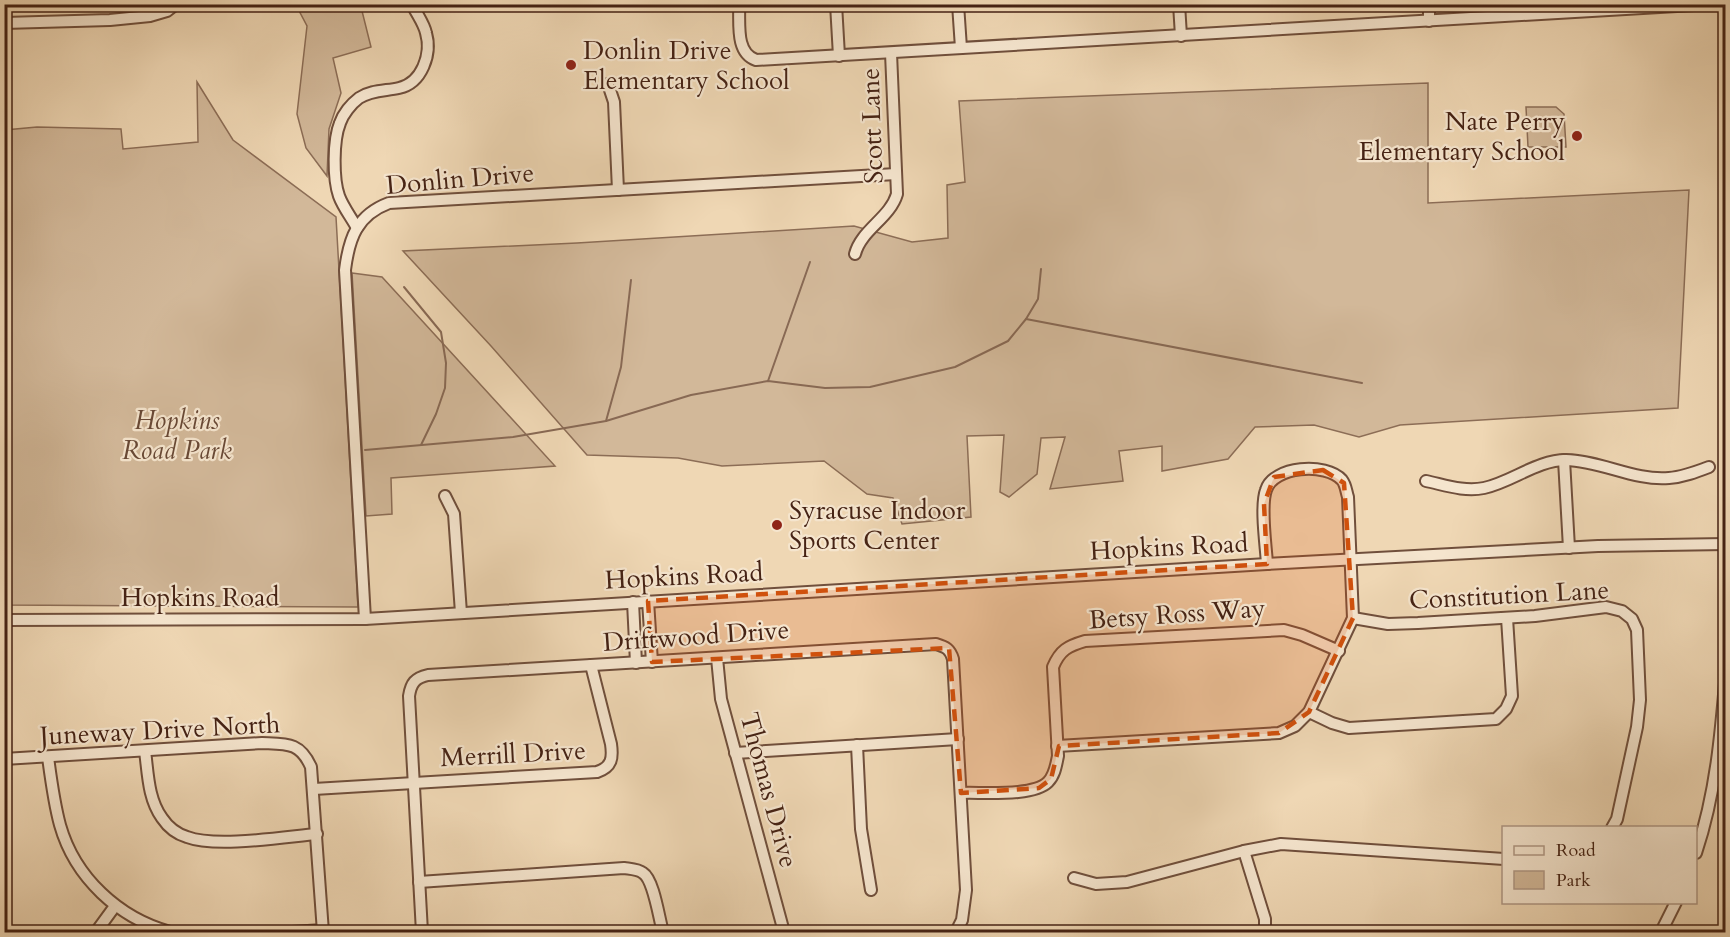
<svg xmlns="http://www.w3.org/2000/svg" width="1730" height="937" viewBox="0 0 1730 937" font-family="Cardo,serif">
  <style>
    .green { fill: #d2b899; stroke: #8c6d56; stroke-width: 1.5 }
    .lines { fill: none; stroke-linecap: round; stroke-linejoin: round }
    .stream { stroke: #886954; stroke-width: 2 }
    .minor-casing { stroke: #704f3c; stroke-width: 14 }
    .minor { stroke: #f5e5ce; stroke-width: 10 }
    .marked { fill: #d0510d; fill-opacity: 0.2; stroke: #d0510d; stroke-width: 4.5; stroke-dasharray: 12 8; stroke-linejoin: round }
    .poi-dot { fill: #8f2418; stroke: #f5e5ce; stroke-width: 2 }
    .labels { text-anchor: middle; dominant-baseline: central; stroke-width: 4.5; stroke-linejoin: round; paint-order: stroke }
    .poi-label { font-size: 26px; fill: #452214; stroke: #f5e5ce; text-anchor: start }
    .street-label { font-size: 26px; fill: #452214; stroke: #f5e5ce }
    .park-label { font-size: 26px; font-style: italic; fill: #684835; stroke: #f5e5ce }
  </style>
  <rect width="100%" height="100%" fill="#efd7b4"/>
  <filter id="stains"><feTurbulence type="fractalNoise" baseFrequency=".00333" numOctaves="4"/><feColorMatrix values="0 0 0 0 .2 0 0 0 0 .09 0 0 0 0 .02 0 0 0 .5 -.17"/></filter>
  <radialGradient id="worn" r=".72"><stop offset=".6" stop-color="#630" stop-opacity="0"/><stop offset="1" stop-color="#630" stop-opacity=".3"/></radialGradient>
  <g class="green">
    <path d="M296,5H364L362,11L371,47L333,58L341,93L329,129L327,176L306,148L297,114L307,26Z"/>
    <path d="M197,82L233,140L336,217L358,607L5,605V130L37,127L121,129L123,149L198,142Z"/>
    <path d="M1428,83V203L1689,190L1678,408L1400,425L1359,437L1314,425L1255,427L1228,459L1162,471V446L1119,451L1123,481L1050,489L1065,437L1041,438L1037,474L1009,497L1000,492L1004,435L967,436L971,517L902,524L893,498L867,494L824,461L722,466L678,458L587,455L491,346L403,251L577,243L854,226L912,242L948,238L947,185L965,182L959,101Z"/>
    <path d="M1526,107H1556L1564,114L1566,147H1528Z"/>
    <path d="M352,273L382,277L555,466L391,478L392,514L366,516Z"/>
  </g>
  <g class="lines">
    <g class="stream">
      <path d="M404,287L441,332L446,363L445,388L436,414L421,445"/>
      <path d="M1026,319L1038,299L1041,269"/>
      <path d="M768,381L810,262"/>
      <path d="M606,421L621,367L631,280"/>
      <path d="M365,450L513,437L606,421L691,395L768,381L825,388L870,387L955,367L1008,341L1026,319L1362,383"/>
    </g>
    <defs>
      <g id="minor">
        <path d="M739,4C740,23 735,53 756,60L1711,4"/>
        <path d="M836,4L839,56"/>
        <path d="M958,4L961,48"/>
        <path d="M1179,4L1181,36"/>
        <path d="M1429,4V21"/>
        <path d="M4,23L110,20L150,16L167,11L176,4"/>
        <path d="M608,84L614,102L618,190"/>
        <path d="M357,228C351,217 343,207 339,196C333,179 333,140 340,123C343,114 351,104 359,98C371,90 386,91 399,88C422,83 432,54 426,33C424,24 418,16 414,8"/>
        <path d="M855,254C861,230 890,218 897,194L891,53"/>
        <path d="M1564,460L1569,548"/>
        <path d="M1426,481C1445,485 1464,492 1484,488C1512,482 1537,460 1566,460C1602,461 1634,481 1669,478C1683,477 1696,472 1709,467"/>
        <path d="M445,496L454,514L461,613"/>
        <path d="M648,601L652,662"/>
        <path d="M633,602L636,663"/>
        <path d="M1353,618L1388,624L1418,623L1535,616L1606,607L1622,611L1632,619L1637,630L1640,700L1637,727L1617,819L1612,828"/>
        <path d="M365,619L345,270C349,238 357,215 389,203L896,174"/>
        <path d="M4,620L365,619L1267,564L1598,546L1726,544"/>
        <path d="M717,658L721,699L784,932"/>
        <path d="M1309,712L1332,723L1349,728L1496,719L1506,709L1512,696L1507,618"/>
        <path d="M857,745L861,829L871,890"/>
        <path d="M1057,746L1279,733L1295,726L1309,712L1353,618L1348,497C1346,491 1346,485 1342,480C1326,462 1273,466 1266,490C1260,506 1266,546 1267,564"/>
        <path d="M145,751C148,773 148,799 162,818C168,827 177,834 187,837C216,848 284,837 317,834"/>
        <path d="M735,753L958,739"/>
        <path d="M48,757C51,780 54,803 60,825C75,878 119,918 170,932"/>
        <path d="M4,759L262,743C287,744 300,742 311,767L323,932"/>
        <path d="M314,789L597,772C612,767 613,758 611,744L591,665"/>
        <path d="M961,793C982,792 1033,797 1048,782C1055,775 1056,765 1058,756L1053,667C1060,650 1068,646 1085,641L1284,630L1302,635L1339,651"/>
        <path d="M1244,851L1265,919V932"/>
        <path d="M1696,853C1716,793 1721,733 1726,671"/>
        <path d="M1074,878L1096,884L1127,882L1244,851L1281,844L1504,859"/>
        <path d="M419,882L624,868C631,869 638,869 643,873C654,880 659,919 663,932"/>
        <path d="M96,932L115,906"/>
        <path d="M292,932L323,930"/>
        <path d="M422,932L409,696C411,683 415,678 428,675L936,644C946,647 950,649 953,659L966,890L962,920L956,932"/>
        <path d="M1661,932L1676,902"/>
      </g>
    </defs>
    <use href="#minor" class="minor-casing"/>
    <use href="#minor" class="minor"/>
  </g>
  <path class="marked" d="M1323,470L1344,483L1353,618L1309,712L1279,733L1059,746L1051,779L1039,788L961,793L949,648L652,662L648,601L1267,564L1264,504L1274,477Z"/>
  <g class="poi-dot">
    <circle cx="571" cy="65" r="6"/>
    <circle cx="1577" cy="136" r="6"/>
    <circle cx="777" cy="525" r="6"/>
  </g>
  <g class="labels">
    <g class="poi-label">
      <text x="583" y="50">Donlin Drive<tspan x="583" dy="30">Elementary School</tspan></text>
      <text x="1565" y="121" text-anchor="end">Nate Perry<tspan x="1565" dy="30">Elementary School</tspan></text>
      <text x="789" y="510">Syracuse Indoor<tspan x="789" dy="30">Sports Center</tspan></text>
    </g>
    <g class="street-label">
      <text transform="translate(872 126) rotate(-92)">Scott Lane</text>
      <text transform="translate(460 179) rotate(-5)">Donlin Drive</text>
      <text transform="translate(1169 547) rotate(-3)">Hopkins Road</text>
      <text transform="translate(684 576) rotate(-3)">Hopkins Road</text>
      <text transform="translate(1509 595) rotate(-3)">Constitution Lane</text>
      <text x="200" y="597">Hopkins Road</text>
      <text transform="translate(1177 614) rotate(-4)">Betsy Ross Way</text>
      <text transform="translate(696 636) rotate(-4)">Driftwood Drive</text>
      <text transform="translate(160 730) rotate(-3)">Juneway Drive North</text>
      <text transform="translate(513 754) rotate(-3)">Merrill Drive</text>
      <text transform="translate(769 790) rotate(75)">Thomas Drive</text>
    </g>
    <g class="park-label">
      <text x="177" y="420">Hopkins<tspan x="177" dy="30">Road Park</tspan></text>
    </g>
  </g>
  <rect width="1730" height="937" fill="none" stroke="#efd7b4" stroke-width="24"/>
  <rect x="6" y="6" width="1718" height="925" fill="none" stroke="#452214" stroke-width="3"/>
  <rect x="12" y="12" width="1706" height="913" fill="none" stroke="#452214" stroke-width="1.5"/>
  <rect x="1502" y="826" width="195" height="78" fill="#f5e5ce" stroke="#af9784" stroke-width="1.5"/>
  <rect x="1514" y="846" width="30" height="9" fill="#f5e5ce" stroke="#af9784" stroke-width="1.5"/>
  <text x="1556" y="856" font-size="18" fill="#452214">Road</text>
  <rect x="1514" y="871" width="30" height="18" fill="#d2b899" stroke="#af9784" stroke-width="1.5"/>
  <text x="1556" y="886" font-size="18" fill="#452214">Park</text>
  <rect width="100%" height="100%" filter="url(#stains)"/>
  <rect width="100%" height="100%" fill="url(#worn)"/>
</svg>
